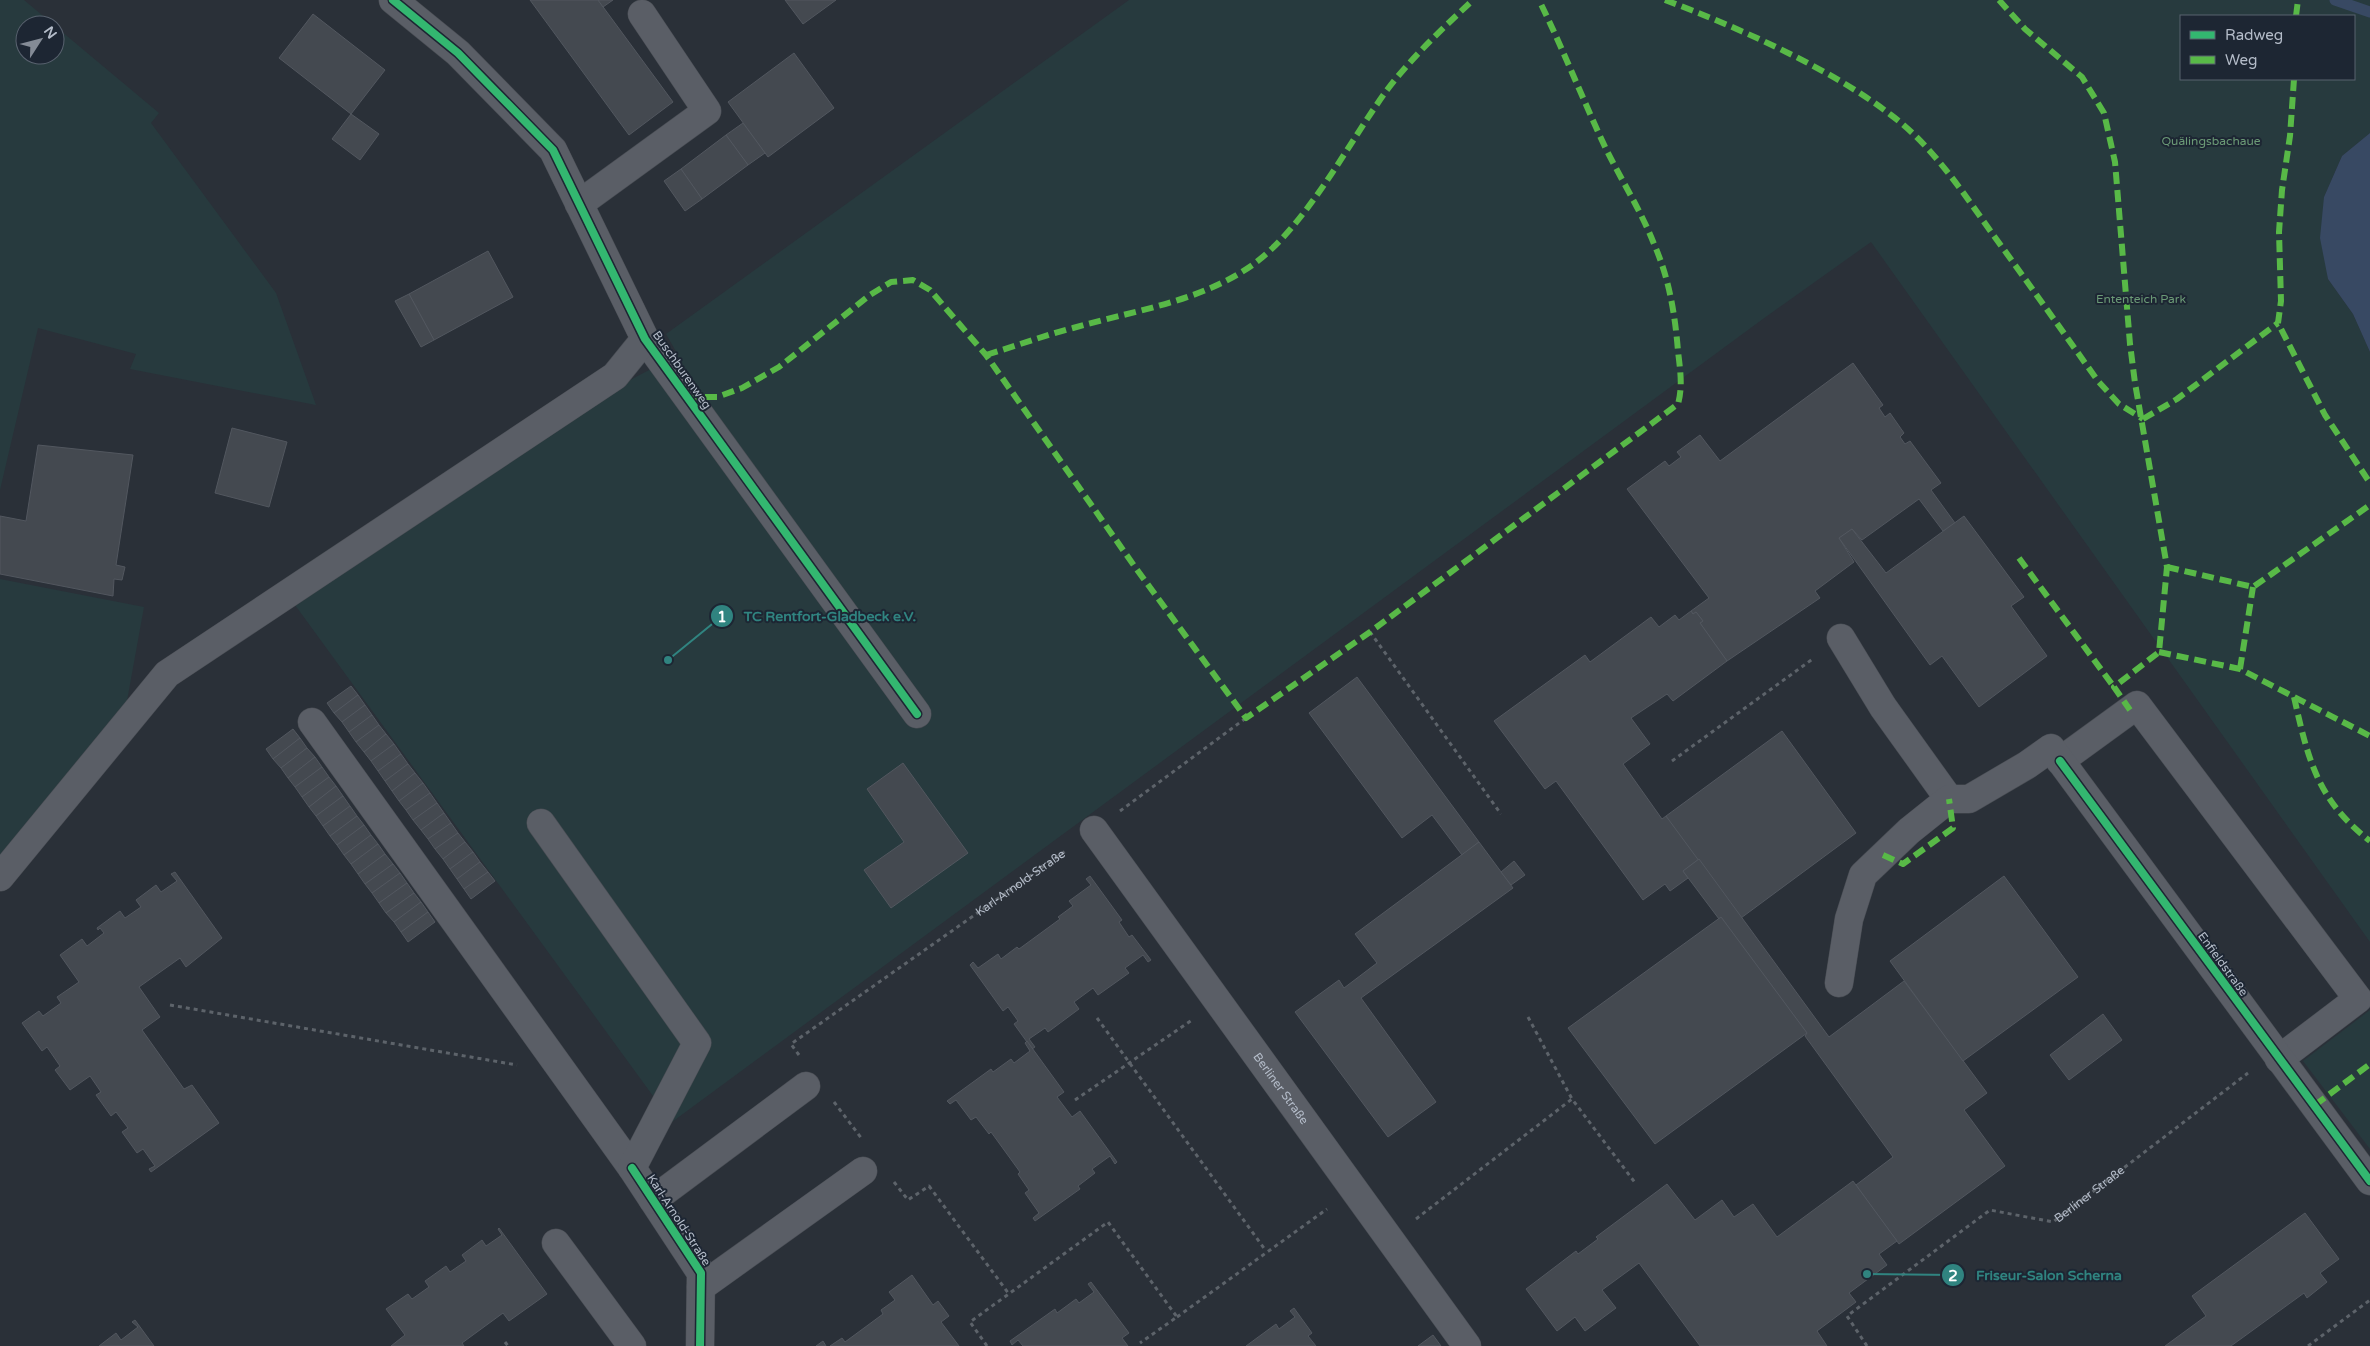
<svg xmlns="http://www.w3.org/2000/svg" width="2370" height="1346" viewBox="0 0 2370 1346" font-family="'Varela Round',sans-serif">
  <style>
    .green { fill: #273a3e; fill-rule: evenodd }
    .water { fill: #384963 }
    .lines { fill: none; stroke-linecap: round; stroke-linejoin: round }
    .stream { stroke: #384963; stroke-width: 11 }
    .building { fill: #444950; stroke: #52575f }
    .minor-casing { stroke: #484c53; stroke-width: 29 }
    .path { stroke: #5d636a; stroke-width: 3; stroke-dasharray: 4 4; stroke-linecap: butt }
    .minor { stroke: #5a5e66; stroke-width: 28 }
    .quiet { stroke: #58b947; stroke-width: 6; stroke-dasharray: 12 6; stroke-linecap: butt }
    .cycleway-casing { stroke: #1d2633; stroke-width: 11 }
    .cycleway { stroke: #33b770; stroke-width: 8 }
    .labels { text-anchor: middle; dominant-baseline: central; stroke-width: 4; stroke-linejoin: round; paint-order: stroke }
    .park-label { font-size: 12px; fill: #6b9a76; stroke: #1d2633 }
    .street-label { font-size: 12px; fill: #b4bcc9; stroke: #1d2633 }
    .leader { fill: none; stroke: #308480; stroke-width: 2 }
    .callout-dot { fill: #308480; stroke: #1d2633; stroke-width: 2 }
    .mark-label { font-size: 15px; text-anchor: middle; font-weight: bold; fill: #fff }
    .callout-label { font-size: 14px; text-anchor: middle; font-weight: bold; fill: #308480; stroke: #1d2633; stroke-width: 4; stroke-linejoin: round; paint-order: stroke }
  </style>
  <rect width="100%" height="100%" fill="#2a3038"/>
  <g class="green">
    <path d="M0,0H24L54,25H25V55H55V26L159,113L151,123L276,293L316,405L130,369L136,354L38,328L0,490Z"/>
    <path d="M1129,0H2370V133L2342,156L2324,197L2328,279L2353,314L2370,352V942L1871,242L1767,316L672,1122L295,605L632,379L678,355L666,334ZM2181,16H2354V79H2181Z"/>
    <path d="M0,579L144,607L125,712L0,863Z"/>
    <path d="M2370,1010V1149L2303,1061Z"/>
  </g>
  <path class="water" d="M2370,133V352L2353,314L2328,279L2320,238L2324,197L2342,156Z"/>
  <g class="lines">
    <path class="stream" d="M2335,0L2370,12"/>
  </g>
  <g class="building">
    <path d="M530,0H598L673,102L629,135Z"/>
    <path d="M598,0H613L603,7Z"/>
    <path d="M785,0H836L803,24Z"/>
    <path d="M313,14L385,70L351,114L279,58Z"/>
    <path d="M794,53L834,108L768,157L728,102Z"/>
    <path d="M351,114L379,134L360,160L332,139Z"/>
    <path d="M743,123L765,153L748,165L726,135Z"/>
    <path d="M726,135L748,165L702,199L681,169Z"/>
    <path d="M681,169L702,199L685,211L664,181Z"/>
    <path d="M488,251L513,297L434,340L409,294Z"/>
    <path d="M409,294L434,340L421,347L395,301Z"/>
    <path d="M1853,363L1883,405L1879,408L1885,417L1890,413L1904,433L1900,437L1905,444L1910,441L1941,483L1931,490L1955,523L1943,531L1919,499L1862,540L1852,529L1839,538L1854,562L1815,591L1820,598L1727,661L1700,623L1703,621L1696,612L1693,614L1691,611L1709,598L1627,489L1665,461L1669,466L1681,457L1677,452L1700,435L1720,461Z"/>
    <path d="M232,428L287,442L269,507L215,493Z"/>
    <path d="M38,445L133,455L116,565L125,567L122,580L114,579L113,596L0,574V516L26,521Z"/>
    <path d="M1964,516L2024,597L2011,606L2047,656L1979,707L1942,656L1930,665L1839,538L1852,529L1886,573Z"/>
    <path d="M1691,611L1693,614L1696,612L1703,621L1700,623L1727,661L1673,701L1667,694L1631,718L1650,744L1623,764L1662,819L1666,816L1699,859L1683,871L1688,878L1670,891L1665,884L1643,900L1556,781L1545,789L1494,721L1585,655L1590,662L1651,617L1659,627L1675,615L1679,620Z"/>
    <path d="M1357,677L1479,842L1462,855L1432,815L1402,838L1309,713Z"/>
    <path d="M351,686L358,695L334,713L327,703Z"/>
    <path d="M358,695L365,705L342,722L334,713Z"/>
    <path d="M365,705L372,715L349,732L342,722Z"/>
    <path d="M372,715L379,725L356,742L349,732Z"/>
    <path d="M379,725L386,734L364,752L356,742Z"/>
    <path d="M293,729L300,738L273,759L266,749Z"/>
    <path d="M1782,731L1856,833L1741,918L1666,816Z"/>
    <path d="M386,734L394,744L371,761L364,752Z"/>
    <path d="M300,738L307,748L281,768L273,759Z"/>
    <path d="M394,744L401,754L378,771L371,761Z"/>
    <path d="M307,748L315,757L288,778L281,768Z"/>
    <path d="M401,754L408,764L385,781L378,771Z"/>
    <path d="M315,757L322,767L295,787L288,778Z"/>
    <path d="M903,763L968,853L891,908L864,870L904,842L867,789Z"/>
    <path d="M408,764L415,773L392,791L385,781Z"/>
    <path d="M322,767L329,777L302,797L295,787Z"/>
    <path d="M415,773L423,783L399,801L392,791Z"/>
    <path d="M329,777L336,786L309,807L302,797Z"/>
    <path d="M423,783L430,793L406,810L399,801Z"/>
    <path d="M336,786L343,796L316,816L309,807Z"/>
    <path d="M430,793L437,803L413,820L406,810Z"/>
    <path d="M343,796L350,806L323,826L316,816Z"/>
    <path d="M437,803L444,813L421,830L413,820Z"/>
    <path d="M350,806L357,816L330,836L323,826Z"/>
    <path d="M444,813L451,823L428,839L421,830Z"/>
    <path d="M357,816L364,825L337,845L330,836Z"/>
    <path d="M451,823L458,833L435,849L428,839Z"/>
    <path d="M364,825L371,835L344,855L337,845Z"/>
    <path d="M458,833L465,842L443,859L435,849Z"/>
    <path d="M371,835L378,844L351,864L344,855Z"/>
    <path d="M465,842L473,852L450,869L443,859Z"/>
    <path d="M1479,842L1513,888L1361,998L1436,1102L1388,1137L1295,1012L1339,980L1344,988L1377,963L1355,934Z"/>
    <path d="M378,844L385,854L358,874L351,864Z"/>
    <path d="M473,852L480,862L457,879L450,869Z"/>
    <path d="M385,854L393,864L365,884L358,874Z"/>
    <path d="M1699,859L1829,1037L1904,981L1987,1093L1964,1110L2005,1166L1899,1244L1856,1185L1893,1157L1805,1036L1807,1033L1721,917L1719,919L1683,871Z"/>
    <path d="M1514,861L1525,875L1511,885L1501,872Z"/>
    <path d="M480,862L488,872L464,889L457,879Z"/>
    <path d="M393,864L400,873L372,893L365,884Z"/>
    <path d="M175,872L222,938L186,967L180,958L139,987L160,1017L142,1030L184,1089L192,1085L219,1123L151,1172L149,1169L155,1166L143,1149L137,1153L122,1132L128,1128L116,1112L111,1116L96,1095L101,1092L90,1076L70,1090L55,1070L60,1066L47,1047L42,1051L22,1023L39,1011L43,1016L61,1003L57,997L79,982L60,955L82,939L87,946L104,933L100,928L98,930L97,928L120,911L125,918L141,907L136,900L156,885L161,892L177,881L171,874Z"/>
    <path d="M488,872L495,881L471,899L464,889Z"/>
    <path d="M400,873L407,883L379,903L372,893Z"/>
    <path d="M1090,876L1122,920L1119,922L1129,937L1132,935L1151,960L1148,962L1143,955L1125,968L1129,973L1098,995L1093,988L1074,1002L1079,1009L1048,1032L1045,1028L1029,1039L1035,1047L1032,1049L1014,1024L1018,1021L1008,1007L1003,1011L970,965L973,962L978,968L998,954L1001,959L1017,947L1019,949L1060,919L1058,917L1073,906L1069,901L1091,885L1086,879Z"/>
    <path d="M2004,876L2078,977L1963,1061L1890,961Z"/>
    <path d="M407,883L414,893L386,913L379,903Z"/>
    <path d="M414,893L421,902L394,922L386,913Z"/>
    <path d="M421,902L428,912L401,932L394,922Z"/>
    <path d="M428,912L435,922L408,942L401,932Z"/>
    <path d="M1721,917L1807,1033L1655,1144L1568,1028Z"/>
    <path d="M2103,1014L2122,1040L2069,1080L2050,1055Z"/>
    <path d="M1027,1041L1064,1092L1057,1097L1072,1117L1080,1111L1117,1162L1115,1164L1110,1156L1092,1169L1095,1173L1078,1186L1080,1189L1035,1221L1033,1218L1039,1213L1025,1193L1029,1190L1018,1174L1020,1172L991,1132L989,1134L976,1117L971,1120L956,1100L950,1104L947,1101L991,1069L993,1072L1011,1059L1014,1063L1030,1051L1025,1043Z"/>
    <path d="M1853,1181L1897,1241L1879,1254L1887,1265L1849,1293L1856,1302L1817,1331L1827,1346H1700L1639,1263L1602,1290L1616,1308L1585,1331L1575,1317L1557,1331L1526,1289L1576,1251L1578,1254L1598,1239L1596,1237L1667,1184L1695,1220L1722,1200L1734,1217L1753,1204L1777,1237Z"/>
    <path d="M2305,1213L2339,1259L2320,1273L2327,1282L2307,1298L2304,1293L2231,1346H2165L2206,1316L2192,1296Z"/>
    <path d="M499,1228L547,1294L509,1321L503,1313L462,1343L464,1346H391L405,1335L386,1309L408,1294L412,1299L429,1287L425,1281L446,1266L450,1272L466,1261L462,1255L482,1240L486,1246L502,1235L498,1229Z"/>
    <path d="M912,1275L933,1305L938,1301L949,1316L941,1322L959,1346H830L842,1338L845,1342L883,1314L881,1310L895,1300L889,1292Z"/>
    <path d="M1091,1282L1129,1333L1122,1338L1128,1346H1023L1018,1340L1012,1345L1010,1341L1055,1309L1057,1313L1076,1299L1079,1303L1094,1292L1088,1284Z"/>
    <path d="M1294,1308L1312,1333L1308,1336L1316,1346H1246L1276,1324L1279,1329L1295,1317L1290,1311Z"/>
    <path d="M135,1320L154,1346H99L116,1333L121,1340L138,1327L132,1322Z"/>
    <path d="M1433,1335L1441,1346H1418Z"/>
    <path d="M823,1341L826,1346H816Z"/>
  </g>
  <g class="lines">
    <defs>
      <g id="minor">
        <path d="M393,0L458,53L553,150L645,339L917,714"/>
        <path d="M579,204L707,111L642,14"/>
        <path d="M1841,638L1883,707L1949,799"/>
        <path d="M312,722L632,1168L701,1273L700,1346"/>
        <path d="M2060,761L2137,705L2358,999L2279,1059"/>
        <path d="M541,823L697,1043L632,1168"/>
        <path id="s3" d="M1094,830L1467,1346"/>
        <path d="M0,877L167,674L615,376L645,339"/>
        <path d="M1839,983L1849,919L1863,875L1909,831L1949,799H1969L2027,765L2051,748L2370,1181"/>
        <path d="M653,1200L806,1086"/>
        <path d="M556,1243L632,1346"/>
        <path d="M701,1287L863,1171"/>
      </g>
    </defs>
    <use href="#minor" class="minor-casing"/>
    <g class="path">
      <path d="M1370,632L1501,814"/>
      <path d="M1672,761L1814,658"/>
      <path d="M1120,811L1246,718"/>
      <path d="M170,1005L517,1065"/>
      <path d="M1528,1017L1572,1099"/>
      <path d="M1097,1018L1266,1251"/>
      <path id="s1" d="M799,1055L791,1044L1067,850"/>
      <path d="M1075,1100L1192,1020"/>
      <path d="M834,1102L862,1139"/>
      <path d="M894,1182L908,1200L929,1186L1009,1294"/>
      <path d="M1416,1219L1572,1099L1636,1184"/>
      <path d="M1177,1317L1327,1209"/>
      <path d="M505,1342L508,1346"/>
      <path d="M987,1346L970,1322L1108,1222L1177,1317L1140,1343"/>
      <path id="s2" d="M1867,1346L1847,1316L1990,1210L2053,1222L2248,1073"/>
      <path d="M2308,1346L2370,1300"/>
    </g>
    <use href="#minor" class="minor"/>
    <g class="quiet">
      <path d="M1665,0C1737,27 1830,68 1891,115C1933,146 1964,194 1994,236C2029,284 2063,332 2098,381L2119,404L2143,419"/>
      <path d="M1999,0L2025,29L2082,77L2104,113L2115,162L2130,344L2135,383L2167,567L2159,652L2114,687L2130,710"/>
      <path d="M2296,16L2298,0"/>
      <path d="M2294,79L2290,136L2282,190L2279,232L2281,301L2278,323L2325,415L2370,483"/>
      <path d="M986,355C1015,346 1043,336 1073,328C1132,311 1199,302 1251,266C1306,227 1347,145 1387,90C1412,57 1443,28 1473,0"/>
      <path d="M687,397H717L742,388L779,367L870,295L891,282L913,280L930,290L986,355L1135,567L1246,718L1370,632L1678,404C1683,386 1680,369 1678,351C1675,314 1669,278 1654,244C1641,211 1622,181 1606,149C1583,100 1563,49 1539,0"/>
      <path d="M2143,419L2177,399L2278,323"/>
      <path d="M2019,558L2114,687"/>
      <path d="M2167,567L2253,587L2370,505"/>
      <path d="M2159,652L2240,669L2370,736"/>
      <path d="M2240,669L2253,587"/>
      <path d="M2294,697C2308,759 2317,800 2370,841"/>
      <path d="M1883,855L1903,864L1953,828L1949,799"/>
      <path d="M2315,1105L2370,1064"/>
    </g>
    <defs>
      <g id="cycleway">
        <path d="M393,0L458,53L553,150L645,339L917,714"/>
        <path d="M2060,761L2370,1181"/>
        <path d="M632,1168L701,1273L700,1346"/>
      </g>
    </defs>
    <use href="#cycleway" class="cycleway-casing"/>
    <use href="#cycleway" class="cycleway"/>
  </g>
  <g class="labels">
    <g class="park-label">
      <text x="2211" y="141">Quälingsbachaue</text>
      <text x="2141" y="299">Ententeich Park</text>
    </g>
    <g class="street-label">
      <text transform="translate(682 370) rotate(55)">Buschburenweg</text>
      <text stroke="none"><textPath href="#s1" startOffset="294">Karl-Arnold-Straße</textPath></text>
      <text transform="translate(2223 964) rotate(54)">Enfieldstraße</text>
      <text stroke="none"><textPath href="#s3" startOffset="319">Berliner Straße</textPath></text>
      <text stroke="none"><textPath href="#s2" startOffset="324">Berliner Straße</textPath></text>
      <text transform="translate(679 1220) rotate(57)">Karl-Arnold-Straße</text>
    </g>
  </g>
  <path class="leader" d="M668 660L722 616M1867 1274L1953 1275"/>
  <g class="callout-dot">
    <circle cx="668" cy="660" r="5"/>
    <circle cx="1867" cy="1274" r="5"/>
    <circle cx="722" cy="616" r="12"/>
    <circle cx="1953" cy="1275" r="12"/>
  </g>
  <g class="mark-label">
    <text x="722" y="622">1</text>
    <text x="1953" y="1281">2</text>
  </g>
  <g class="callout-label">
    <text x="830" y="621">TC Rentfort-Gladbeck e.V.</text>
    <text x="2049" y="1280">Friseur-Salon Scherna</text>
  </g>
  <rect x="2180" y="15" width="175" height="65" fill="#1d2633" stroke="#59626f"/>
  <rect x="2190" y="31" width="25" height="8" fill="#33b770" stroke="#59626f"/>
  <text x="2225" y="40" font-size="15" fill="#b4bcc9">Radweg</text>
  <rect x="2190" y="56" width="25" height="8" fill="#58b947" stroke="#59626f"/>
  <text x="2225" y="65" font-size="15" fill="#b4bcc9">Weg</text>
  <g transform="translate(40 40) rotate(54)"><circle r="24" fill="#1d2633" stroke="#59626f"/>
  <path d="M0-4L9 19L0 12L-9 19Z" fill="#848b96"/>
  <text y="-8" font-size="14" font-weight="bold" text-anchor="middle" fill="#b4bcc9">N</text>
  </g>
</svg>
